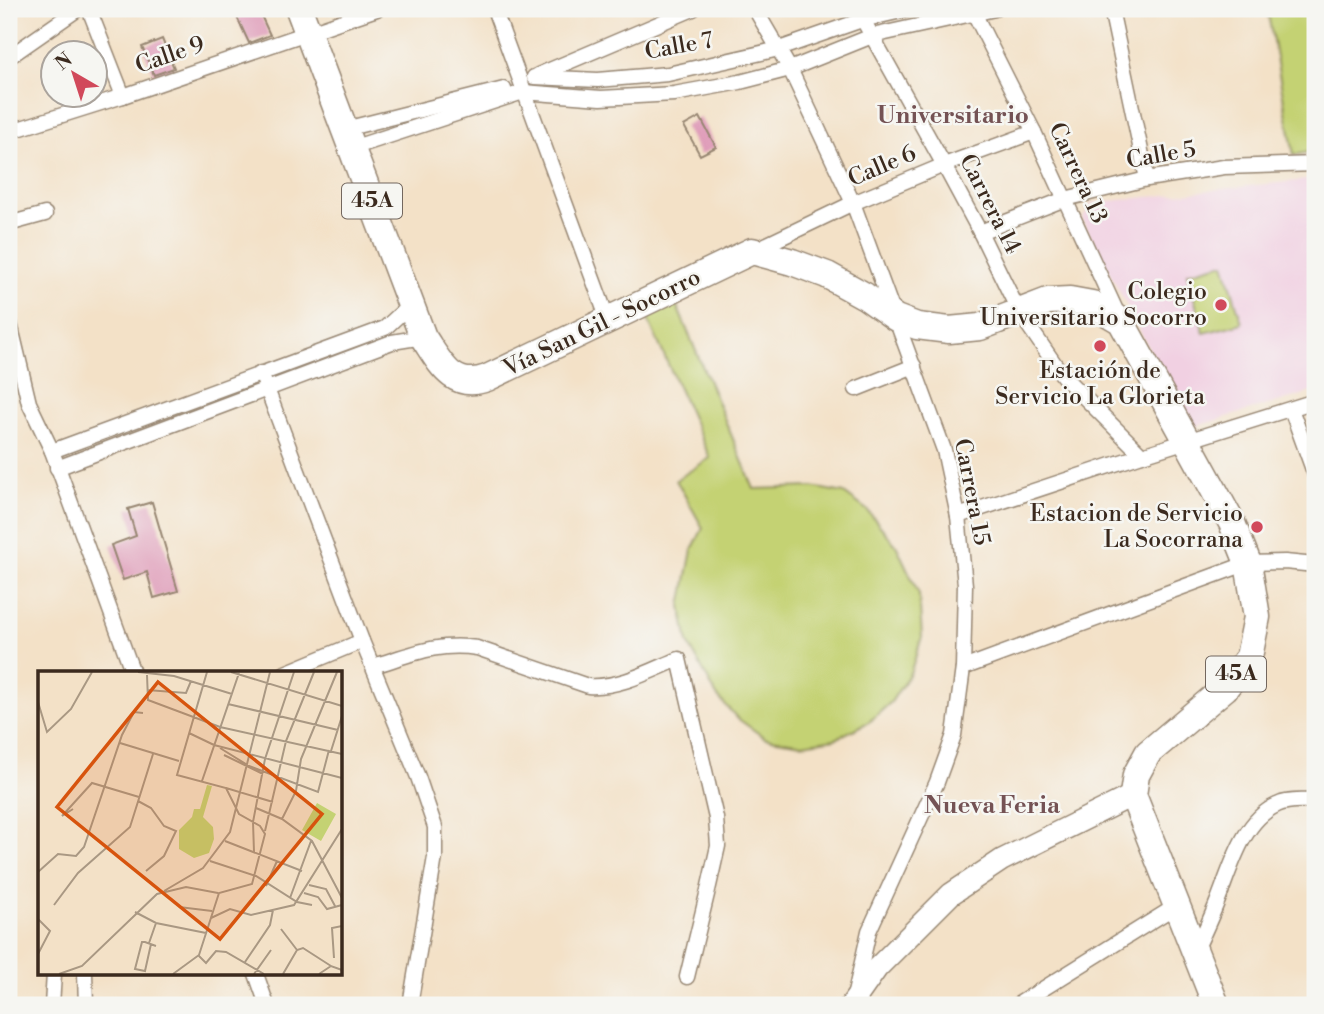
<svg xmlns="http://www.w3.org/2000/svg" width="1324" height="1014" viewBox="0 0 1324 1014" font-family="'Libre Bodoni',serif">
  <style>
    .built { fill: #f1d0e2 }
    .green { fill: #c4d273; stroke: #807e48; stroke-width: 2 }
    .building { fill: #df9cb9 }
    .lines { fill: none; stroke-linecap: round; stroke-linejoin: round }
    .street-casing { stroke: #978672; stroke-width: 17 }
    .secondary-casing { stroke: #978672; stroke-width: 24 }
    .highway-casing { stroke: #978672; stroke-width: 29 }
    .street { stroke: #fff; stroke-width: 14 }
    .secondary { stroke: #fff; stroke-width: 21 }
    .highway { stroke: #fff; stroke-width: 26 }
    .poi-dot { fill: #d1495b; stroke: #f6f6f2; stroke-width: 2.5 }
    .labels { text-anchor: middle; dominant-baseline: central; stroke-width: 5; stroke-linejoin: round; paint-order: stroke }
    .shield { fill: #f6f6f2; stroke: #73675e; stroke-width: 2 }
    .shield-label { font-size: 21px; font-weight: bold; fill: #3b2a1e }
    .street-label { font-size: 23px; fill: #3b2a1e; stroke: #f6f6f2 }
    .poi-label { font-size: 23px; fill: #3b2a1e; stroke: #f6f6f2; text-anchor: end }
    .neighbourhood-label { font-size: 24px; font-weight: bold; fill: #745254; stroke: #f6f6f2 }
    .inset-road { fill: none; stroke: #a99883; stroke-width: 2 }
    .view { fill: #d7540e; fill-opacity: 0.15; stroke: #d7540e; stroke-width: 3.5 }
    .inset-edge { fill: none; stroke: #3b2a1e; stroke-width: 3.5 }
  </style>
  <rect width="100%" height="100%" fill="#f6f6f2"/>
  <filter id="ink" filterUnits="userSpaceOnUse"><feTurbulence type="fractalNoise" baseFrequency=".0143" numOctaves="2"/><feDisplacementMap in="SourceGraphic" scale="14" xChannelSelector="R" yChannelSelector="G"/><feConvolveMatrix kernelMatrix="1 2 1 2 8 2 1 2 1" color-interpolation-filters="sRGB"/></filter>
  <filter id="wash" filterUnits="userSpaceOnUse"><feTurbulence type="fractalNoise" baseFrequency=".00686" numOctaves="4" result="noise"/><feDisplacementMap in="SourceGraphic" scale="28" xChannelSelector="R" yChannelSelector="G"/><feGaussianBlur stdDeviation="1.57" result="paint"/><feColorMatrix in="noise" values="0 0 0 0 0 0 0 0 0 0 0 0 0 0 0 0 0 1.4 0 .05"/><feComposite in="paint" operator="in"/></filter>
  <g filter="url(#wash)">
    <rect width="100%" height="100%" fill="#f3e1c7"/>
    <path class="built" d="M1315,179V391L1190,428L1082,219L1092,203Z"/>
    <g class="green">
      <path d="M1267,9H1315V151L1294,155Z"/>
      <path d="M1224,263L1242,323L1204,333L1187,273Z"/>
      <path d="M674,299L754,489L812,487L844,493L867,510L896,545L919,594L922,637L910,673L891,702L869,722L835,739L802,744L765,738L737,718L717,696L688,643L681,606L692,550L703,528L676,480L710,458L646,315Z"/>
    </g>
    <g id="blocks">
      <g class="building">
        <path d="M255,9H258L270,35L249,43L237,17Z"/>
        <path d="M162,39L174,68L154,75L142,47Z"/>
        <path d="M700,117L716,147L700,155L684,126Z"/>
        <path d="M152,502L178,591L154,598L147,572L123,580L111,545L136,536L128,509Z"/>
      </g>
    </g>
  </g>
  <g filter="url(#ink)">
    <use href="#blocks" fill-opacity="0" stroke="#978672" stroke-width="2"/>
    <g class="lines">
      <defs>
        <g id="street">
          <path d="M89,9L123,96"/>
          <path d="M494,9L608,320"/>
          <path d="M755,9L790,69L853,203L944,450L958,516L965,585L963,668L954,735L937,782L869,931L855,993"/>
          <path d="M857,9L944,165L980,232L1019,312L1063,376L1142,455"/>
          <path d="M972,9L1034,132L1119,317"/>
          <path d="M1111,9L1147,179"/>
          <path d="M9,57L78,9"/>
          <path d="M538,75L693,9"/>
          <path d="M534,77L598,80L668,74L779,49L862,20L910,9"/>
          <path d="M9,120L18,129L123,96L377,9"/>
          <path d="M345,129L504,89"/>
          <path d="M352,148L523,92L601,98L674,94L740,82L790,69L872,36L995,9"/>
          <path d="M9,226L12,223L45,214"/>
          <path d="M980,232L1065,199L1147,179L1224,167L1315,164"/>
          <path d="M755,250L853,203L944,165L1034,132"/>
          <path d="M9,319L29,403L52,451L133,673"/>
          <path d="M261,373L362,641L418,777L435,827V857L410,1005"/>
          <path d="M856,389L914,366"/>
          <path d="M1291,409L1315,475"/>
          <path d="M52,451L385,328L411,304"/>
          <path d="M57,468L392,342L423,337"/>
          <path d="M958,516L1142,455L1315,401"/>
          <path d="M373,666C410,655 437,642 477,648L588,686C620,688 650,671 679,659L716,818L718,846L709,886L687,977"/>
          <path d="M963,668L1248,563L1285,562L1315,565"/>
          <path d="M285,673L362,641"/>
          <path d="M1196,950C1203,935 1210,920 1216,905C1230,872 1241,821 1277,805C1289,799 1303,802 1315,800"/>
          <path d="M85,974L86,1005"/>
          <path d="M256,974L267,1005"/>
          <path d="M52,1005L54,974"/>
          <path d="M1017,1005L1176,906"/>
        </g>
        <path id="secondary" d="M851,1005L877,968L951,894L1002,860L1133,795"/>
        <path id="highway" d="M299,9L423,337C440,362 452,391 487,378L752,251L792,262L827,275L865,296L896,318L917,326L949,330L980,327L1048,301L1070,300L1092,304L1121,321L1232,523L1248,563L1257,617L1249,657L1225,688L1148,753L1136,775L1133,795L1216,1005"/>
      </defs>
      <use href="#street" class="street-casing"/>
      <use href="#secondary" class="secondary-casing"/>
      <use href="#highway" class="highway-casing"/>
      <use href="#street" class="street"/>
      <use href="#secondary" class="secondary"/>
      <use href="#highway" class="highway"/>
    </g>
  </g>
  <g class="poi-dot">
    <circle cx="1221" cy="305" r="7"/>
    <circle cx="1100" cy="346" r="7"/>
    <circle cx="1257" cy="527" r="7"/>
  </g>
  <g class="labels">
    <g class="shield">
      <rect x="342" y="183.5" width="60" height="35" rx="5"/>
      <rect x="1206" y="656.5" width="60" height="35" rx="5"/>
    </g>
    <g class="shield-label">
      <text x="372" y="201">45A</text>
      <text x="1236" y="674">45A</text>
    </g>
    <g class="street-label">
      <text transform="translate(679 46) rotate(-10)">Calle 7</text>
      <text transform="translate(170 55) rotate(-19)">Calle 9</text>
      <text transform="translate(1161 155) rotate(-10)">Calle 5</text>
      <text transform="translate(882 166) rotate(-23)">Calle 6</text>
      <text transform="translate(1078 173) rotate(65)">Carrera 13</text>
      <text transform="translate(990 204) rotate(63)">Carrera 14</text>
      <text transform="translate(602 323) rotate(-26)">Vía San Gil - Socorro</text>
      <text transform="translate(972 492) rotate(79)">Carrera 15</text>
    </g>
    <g class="poi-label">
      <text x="1207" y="292">Colegio<tspan x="1207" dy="26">Universitario Socorro</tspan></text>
      <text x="1100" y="371" text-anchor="middle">Estación de<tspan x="1100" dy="26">Servicio La Glorieta</tspan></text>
      <text x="1243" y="514">Estacion de Servicio<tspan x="1243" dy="26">La Socorrana</tspan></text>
    </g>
    <g class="neighbourhood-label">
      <text x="953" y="116">Universitario</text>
      <text x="992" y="806">Nueva Feria</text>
    </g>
  </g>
  <g transform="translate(38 671)">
    <rect width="304" height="304" fill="#f3e1c7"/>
    <path d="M169,114L174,115L165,146L175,156L176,168L171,182L156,187L141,178V159L154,146L156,138H162ZM279,132L298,143L283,170L264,159Z" fill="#c4d273"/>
    <path class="inset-road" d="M100,1L136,5L194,23M193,1L304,35M109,4L110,29L182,56L304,83M109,19L148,22L153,10M0,31L9,61L33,38L54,1M190,33L300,59M151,62L176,74L304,107M82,72L141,90M182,77L211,95L280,121L291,79M293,80L304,45M186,84L225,103M164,110L201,2M188,117L235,131M100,130L113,137L126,155L138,160L126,185L108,200M218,137L244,148L274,170L304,227M35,138L24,145L54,112L101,126M244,148L258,120L263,88L299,1M227,160L248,70L276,1M187,170L264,200M216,181L215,151L227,88L256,1M172,190L218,205L259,231L274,234M0,201L20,183L38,185L46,176L84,64L96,41L105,42M271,214L288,218L297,235M228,215L239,190M126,220L165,197L192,161L232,1M266,222L280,226L289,238L304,234M252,227L273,170M16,234L40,202L92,156L115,83M141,236L174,240M97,241L118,252L168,262M173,247L192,238L213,244L256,234L304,158M0,248L12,260L0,283M243,258L259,279M111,272L118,252M113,273L107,300L97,298L104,271H107L118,275M161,285L168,292L178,280L188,281L226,303M296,287L294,257L304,255M207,291L232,254L235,239M21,303L44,295L119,223L148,216L180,222M135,303L161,284L181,222L214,213L227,163L222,155L201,143L188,117L139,104L169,1M216,303L233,279M245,303L259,279L265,277L293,295M281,303L293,295L304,299"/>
    <path class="view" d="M120,11L284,143L182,268L19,136Z"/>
    <rect width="304" height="304" class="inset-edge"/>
  </g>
  <rect width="1324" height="1014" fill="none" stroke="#f6f6f2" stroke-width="35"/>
  <g transform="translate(74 74) rotate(321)"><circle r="33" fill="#f6f6f2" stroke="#aba49d" stroke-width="2"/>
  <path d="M0-5L12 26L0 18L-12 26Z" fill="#d1495b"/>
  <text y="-10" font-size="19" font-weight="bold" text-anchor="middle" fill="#3b2a1e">N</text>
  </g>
</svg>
